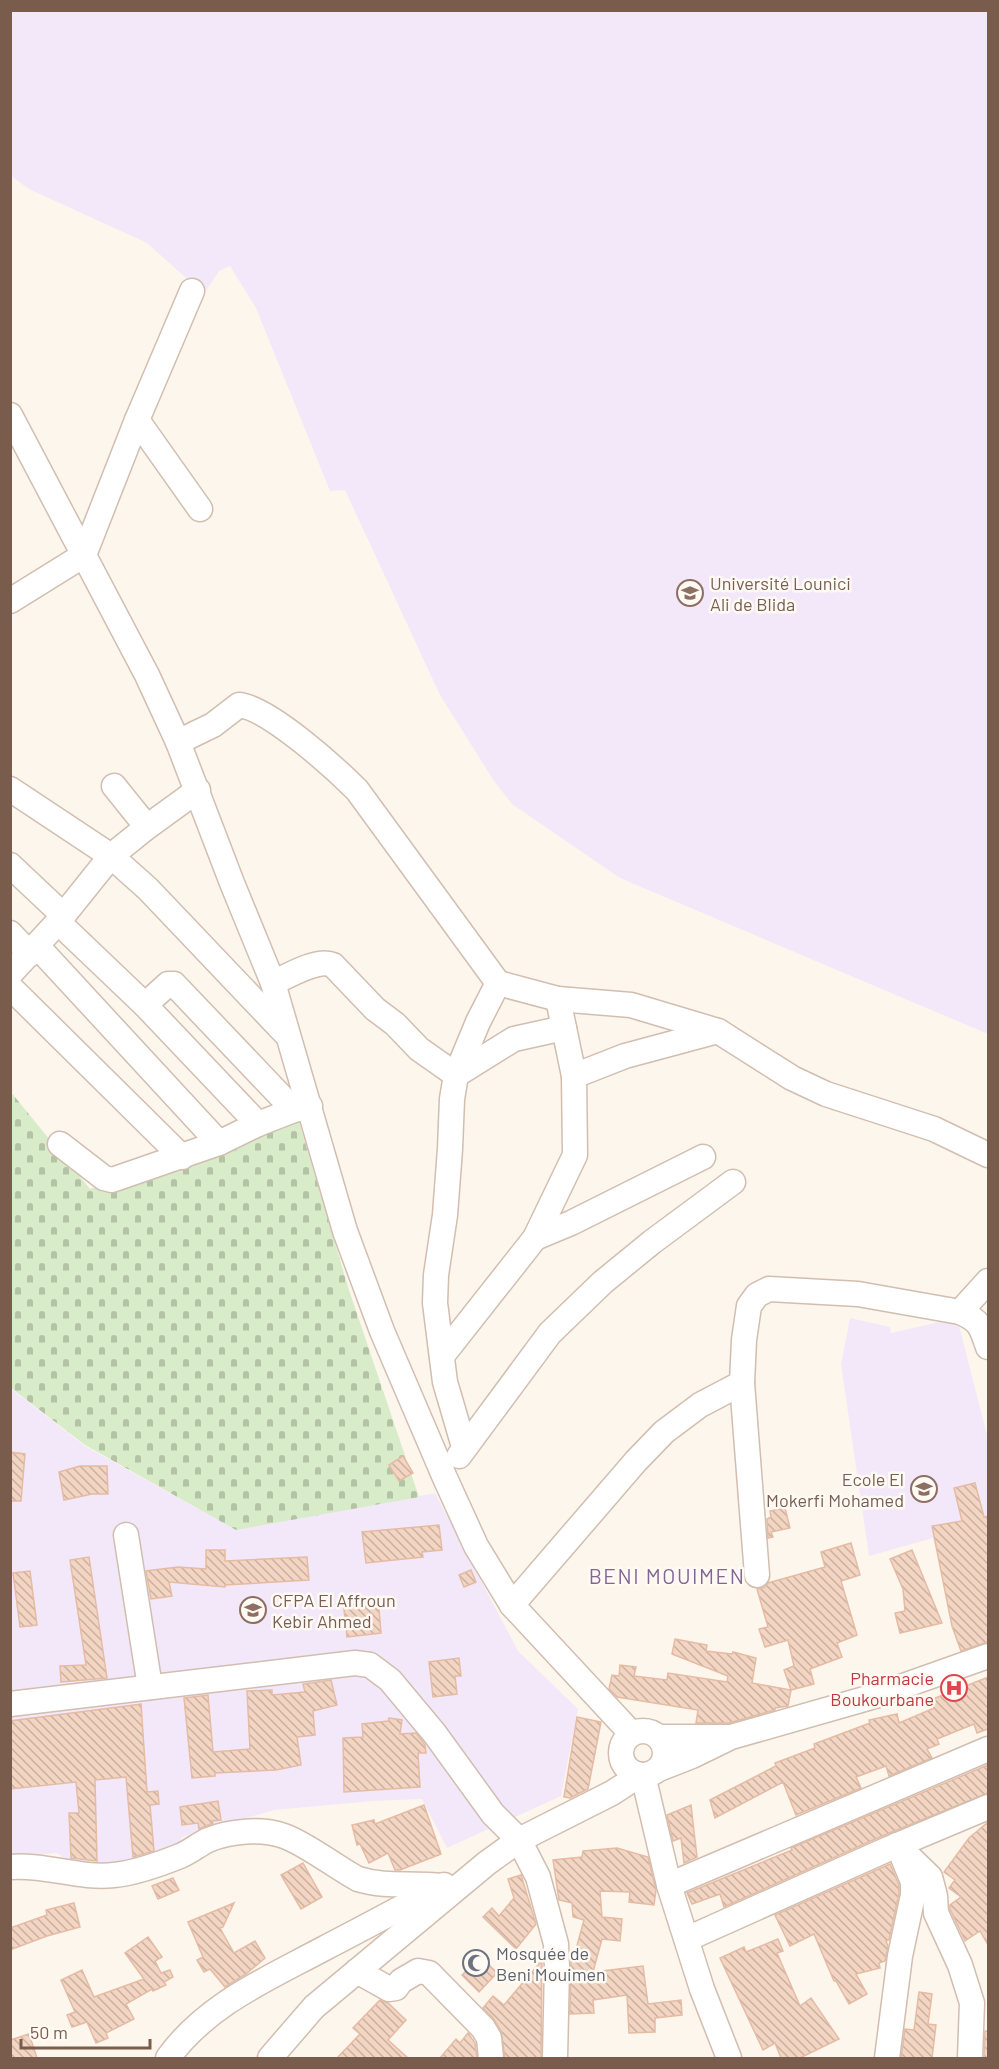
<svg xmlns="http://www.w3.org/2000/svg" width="999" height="2069" viewBox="0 0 999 2069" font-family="Barlow,sans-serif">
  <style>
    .education { fill: #f3e8fa }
    .cemetery { fill: url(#cemetery-stones) }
    .building { fill: url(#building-back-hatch); stroke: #e6bba3; stroke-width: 1.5 }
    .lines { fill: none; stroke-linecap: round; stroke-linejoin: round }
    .minor-casing { stroke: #d1beb0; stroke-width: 27 }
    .minor { stroke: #fff; stroke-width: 24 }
    .labels { text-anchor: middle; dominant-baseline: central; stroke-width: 5; stroke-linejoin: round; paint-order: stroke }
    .education-label { font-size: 18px; fill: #785e54; stroke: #fffaf3; text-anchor: start }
    .health-label { font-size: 18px; fill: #be3a42; stroke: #fffaf3; text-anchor: end }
    .worship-label { font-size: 18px; fill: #5b616d; stroke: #fffaf3; text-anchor: start }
    .quarter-label { font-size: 21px; letter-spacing: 1.5px; fill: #846695; stroke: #fffaf3 }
  </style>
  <defs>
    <pattern id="cemetery-stones" width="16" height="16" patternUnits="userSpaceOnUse" patternTransform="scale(1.5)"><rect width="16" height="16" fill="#d8ecc9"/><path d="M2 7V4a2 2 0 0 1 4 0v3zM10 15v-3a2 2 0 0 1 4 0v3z" fill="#b4c2a5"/></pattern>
    <pattern id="building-back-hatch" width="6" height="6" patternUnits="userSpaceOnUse" patternTransform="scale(1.5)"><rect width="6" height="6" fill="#f3d5c3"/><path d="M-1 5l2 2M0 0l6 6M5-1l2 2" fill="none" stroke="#cab0a1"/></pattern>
  </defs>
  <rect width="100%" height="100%" fill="#fdf6ec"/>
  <g class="education">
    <path d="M11,11H988V1034L620,878L512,804L494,781L440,695L345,490L330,491L256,308L230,266L219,271L204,294L147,243L29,189L11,176Z"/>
    <path d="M850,1318L890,1327L891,1333L957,1318L988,1439V1574L946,1588L933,1538L869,1556L841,1364Z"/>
    <path d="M10,1388L85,1446L236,1530L435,1493L518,1651L578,1709L561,1796L447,1848L422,1799L374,1801L274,1810L182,1837L175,1851L84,1871L57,1853L11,1857Z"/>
  </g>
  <path class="cemetery" d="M10,1091L90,1189L299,1122L349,1290L419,1497L236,1530L85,1445L11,1388Z"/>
  <g class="building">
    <path d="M10,1452L25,1454L21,1501H10Z"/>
    <path d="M403,1456L413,1473L399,1481L389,1465Z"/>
    <path d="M80,1466H107L108,1494H92L64,1500L59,1472Z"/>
    <path d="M975,1483L984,1517L988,1516V1642L961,1651L952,1626L932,1526L962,1521L954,1488Z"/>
    <path d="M785,1508L790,1528L771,1532L773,1537L768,1538L767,1519L771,1517L770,1511Z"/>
    <path d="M439,1525L442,1550L422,1552L423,1557L366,1563L362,1532Z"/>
    <path d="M851,1543L860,1575L841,1581L857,1635L837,1643L842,1657L810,1669L814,1684L791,1690L784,1670L794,1666L788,1640L765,1647L759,1629L768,1627L757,1589L765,1587L768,1583L825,1567L821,1552Z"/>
    <path d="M206,1550H225V1561L307,1557L309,1580L225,1585V1587L169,1582L172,1596L151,1599L146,1571L178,1567L206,1569Z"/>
    <path d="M912,1550L942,1623L900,1633L895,1613L905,1611L903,1589L890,1559Z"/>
    <path d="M89,1557L107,1678L61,1682L60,1666L86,1665L70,1560Z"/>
    <path d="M471,1570L476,1582L464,1587L459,1575Z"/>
    <path d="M30,1571L37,1625L20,1627L13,1573Z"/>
    <path d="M378,1597L381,1633L347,1637L343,1600Z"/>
    <path d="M675,1639L707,1645L706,1651L732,1654L733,1652L756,1658L752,1683L791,1690L788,1706L775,1708V1710L729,1723H696L698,1710L617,1697L609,1689L612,1675L619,1676L620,1665L636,1667L634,1676L667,1680L668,1673L727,1682L728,1676L672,1654Z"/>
    <path d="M459,1658L461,1676H455L457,1694L433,1697L429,1662Z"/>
    <path d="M988,1677V1729L977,1733L974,1724L937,1739L939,1744L927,1749L932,1758L889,1776L886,1766L856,1777L861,1788L796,1815L783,1782L715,1818L710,1800L776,1766L775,1763L815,1748L814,1744L870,1723L869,1720L897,1714L899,1723L932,1709L928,1701Z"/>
    <path d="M331,1680L337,1705L313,1711L315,1735L297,1737L301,1765L276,1770L215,1773V1776L192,1778L184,1698L208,1695L213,1752L250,1749L247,1691L272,1690V1695L305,1692L303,1684Z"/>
    <path d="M141,1704L147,1792L158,1791L159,1804L150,1805L154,1851L133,1857L126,1777L95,1780L97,1861L71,1858L69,1813H79L76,1782L10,1789V1721Z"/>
    <path d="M577,1717L601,1722L588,1789L570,1798L564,1797Z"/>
    <path d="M389,1718L402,1720L400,1734L416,1733L425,1745L426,1753H418L420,1787L344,1792L343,1738L363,1737L362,1724L388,1721Z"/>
    <path d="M988,1765V1793L882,1836L724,1907L720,1894L692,1904L687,1893L792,1850L791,1848Z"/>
    <path d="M218,1801L221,1820L212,1821L213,1823L199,1829L198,1823L182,1825L180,1807Z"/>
    <path d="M424,1805L441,1854L400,1870H395L388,1853L369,1863L360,1844L357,1845L352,1825L374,1820L375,1824Z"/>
    <path d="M691,1805L697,1857L684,1863L681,1838L673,1841L667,1815Z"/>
    <path d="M988,1822V1945L980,1931L965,1941L950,1909V1905L961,1897L949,1888L955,1880L944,1872L969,1838Z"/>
    <path d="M617,1848L648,1857L656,1890L654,1905L629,1902L630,1892L600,1891L602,1917L622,1919L620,1941L602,1939L593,1972L643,1966L648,2004L681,2000L682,2015L655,2018V2032L629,2033L627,1995L593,2000L594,2013L570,2014L571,1954L575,1953L584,1920L573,1917L572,1903L559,1900L553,1860L582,1857L583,1851Z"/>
    <path d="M303,1863L322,1897L301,1909L281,1875Z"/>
    <path d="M890,1864L899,1885V1893L889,1940L886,1941L888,1946L885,1961L879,1963L880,1968L856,1974L867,1994L849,2004L836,1981H834L814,1934L790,1946L775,1915Z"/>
    <path d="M521,1875L536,1924L516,1949L483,1917L492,1908L499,1916L514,1898L508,1879Z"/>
    <path d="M173,1878L179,1890L158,1899L152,1886Z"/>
    <path d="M74,1903L80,1927L47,1936L10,1950V1928L47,1915L46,1910Z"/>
    <path d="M234,1903L223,1927L220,1928L234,1953L255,1941L265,1958L246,1974L225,1987L210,1969L204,1972L197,1960L203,1957L188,1922Z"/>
    <path d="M148,1937L162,1957L155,1961L161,1973L170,1970L173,1977L164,1982L166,1985L153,1991L152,1989L126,2004L134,2019L106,2033L108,2038L96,2043L87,2022L72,2027L67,2015L75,2012L61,1980L82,1970L94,1997L144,1979L125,1953Z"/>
    <path d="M778,1939L783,1951L777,1953L800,2006L811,1998L839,2039L800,2058H781L775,2043L763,2050L720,1958L744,1947L746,1952Z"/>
    <path d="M481,1957L497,1973L479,1992L462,1975Z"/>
    <path d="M542,1960L541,2058H505L501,2031L493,2018L483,2008L493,1996L504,2005Z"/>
    <path d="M919,1992L932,1994L928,2024L936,2025L932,2058H901L905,2029L914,2030Z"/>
    <path d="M380,2000L388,2003L406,2020L388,2040L408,2058H337L360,2034L353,2028Z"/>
    <path d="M985,2031H988V2058H984Z"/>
    <path d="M468,2033L475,2043L477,2058H440L456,2039L460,2043Z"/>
    <path d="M29,2034L37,2058H10V2040Z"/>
  </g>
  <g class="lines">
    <defs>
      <g id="minor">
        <path d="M10,415L147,675L178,742L232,883L273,983L345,1231L382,1331L445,1478L476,1546L512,1605L631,1733"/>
        <path d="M137,420L200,509"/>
        <path d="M10,601L84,555L137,420L192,291"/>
        <path d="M178,742L213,725L239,705C269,708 335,768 357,790L498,983"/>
        <path d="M114,786L147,827"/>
        <path d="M10,789L111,856L148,889L285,1033"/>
        <path d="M10,865L63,915"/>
        <path d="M58,922L145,1005L258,1124"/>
        <path d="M10,933L30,954"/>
        <path d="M37,946L219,1143"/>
        <path d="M10,974L58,922L111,856L147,827L198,790"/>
        <path d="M273,983C288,976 318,958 333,965L375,1009L395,1024L419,1049L456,1075L514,1039L564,1028"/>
        <path d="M10,987L182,1157"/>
        <path d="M145,1005L168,984H174L294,1110"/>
        <path d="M574,1076L625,1056L718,1031"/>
        <path d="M60,1144L104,1178L112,1180L219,1143L258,1124L294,1110L310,1106"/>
        <path d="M535,1238L571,1223L703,1157"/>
        <path d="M960,1312L988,1281"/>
        <path d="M442,1356L535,1238L575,1155L574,1076L558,999"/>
        <path d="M464,1447L445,1382L435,1303L436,1275L445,1215L450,1149L452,1099L456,1075L478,1022L498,983L558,999L631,1005L718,1031L792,1078L826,1094L934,1129L988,1155"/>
        <path d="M459,1456L550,1333L603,1282L652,1242L733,1182"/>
        <path d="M126,1535L150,1687"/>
        <path d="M757,1575L742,1383L744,1340L749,1306L757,1295L769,1289L858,1294L960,1312C980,1321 981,1326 988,1347"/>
        <path d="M512,1605L636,1461L664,1432L700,1405L742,1383"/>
        <path d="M10,1704L355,1663L370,1665L390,1680L435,1734L493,1814L519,1840L538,1877L556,1944L557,1967L555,2058"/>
        <circle cx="643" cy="1753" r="22"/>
        <path d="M659,1737H728"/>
        <path d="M659,1769L692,1756L731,1737L875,1696L988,1656"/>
        <path d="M643,1775L669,1885L702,1989L729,2058"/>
        <path d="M897,1845L930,1877L935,1896L936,1913L960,1965L972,2003L970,2058"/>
        <path d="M10,1867C46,1864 79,1879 114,1875C136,1873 160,1864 180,1856C190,1852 198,1845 208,1840C230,1831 261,1828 284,1836C305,1843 337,1868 358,1879C387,1888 413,1882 442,1886"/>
        <path d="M669,1885L988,1749"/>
        <path d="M687,1939L888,1849L988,1807"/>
        <path d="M357,1971L389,1989L396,1988L401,1981L418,1971L429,1973L483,2028L489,2038L491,2058"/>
        <path d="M168,2058C206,2005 267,1979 323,1949C364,1928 404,1906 444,1885"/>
        <path d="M270,2058L314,2007L487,1863L519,1840L612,1793L626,1784L634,1773"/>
        <path d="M887,2058L900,1956L913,1895V1882L902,1855"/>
      </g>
    </defs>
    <use href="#minor" class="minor-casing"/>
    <use href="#minor" class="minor"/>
  </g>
  <defs>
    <symbol id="university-ring" viewBox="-11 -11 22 22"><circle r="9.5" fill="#fffaf3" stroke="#8d6e63" stroke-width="1.5"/><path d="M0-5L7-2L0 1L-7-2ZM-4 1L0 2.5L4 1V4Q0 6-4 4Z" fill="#8d6e63"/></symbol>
    <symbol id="school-ring" viewBox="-11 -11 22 22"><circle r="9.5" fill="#fffaf3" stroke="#8d6e63" stroke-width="1.5"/><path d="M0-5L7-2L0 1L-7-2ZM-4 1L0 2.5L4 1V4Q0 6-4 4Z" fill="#8d6e63"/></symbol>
    <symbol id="hospital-ring" viewBox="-11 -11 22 22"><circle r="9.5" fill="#fffaf3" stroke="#e0444e" stroke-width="1.5"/><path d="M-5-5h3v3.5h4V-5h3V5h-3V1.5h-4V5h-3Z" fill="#e0444e"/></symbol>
    <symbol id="mosque-ring" viewBox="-11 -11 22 22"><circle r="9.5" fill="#fffaf3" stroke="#6b7280" stroke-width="1.5"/><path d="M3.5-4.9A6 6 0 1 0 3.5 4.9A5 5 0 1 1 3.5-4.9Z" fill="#6b7280"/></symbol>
  </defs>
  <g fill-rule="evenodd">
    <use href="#university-ring" x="675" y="578" width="30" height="30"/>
    <use href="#school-ring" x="909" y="1474" width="30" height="30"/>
    <use href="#university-ring" x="238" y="1595" width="30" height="30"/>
    <use href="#hospital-ring" x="939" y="1673" width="30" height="30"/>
    <use href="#mosque-ring" x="461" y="1948" width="30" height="30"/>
  </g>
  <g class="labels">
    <g class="education-label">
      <text x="710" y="583">Université Lounici<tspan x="710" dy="21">Ali de Blida</tspan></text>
      <text x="904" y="1479" text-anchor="end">Ecole El<tspan x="904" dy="21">Mokerfi Mohamed</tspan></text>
      <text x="272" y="1600">CFPA El Affroun<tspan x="272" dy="21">Kebir Ahmed</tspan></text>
    </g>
    <g class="health-label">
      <text x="934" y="1678">Pharmacie<tspan x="934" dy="21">Boukourbane</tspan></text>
    </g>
    <g class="worship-label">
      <text x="496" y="1953">Mosquée de<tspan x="496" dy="21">Beni Mouimen</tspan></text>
    </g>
    <g class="quarter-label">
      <text x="667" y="1575">BENI MOUIMEN</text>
    </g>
  </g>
  <rect width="999" height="2069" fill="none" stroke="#7a5c4d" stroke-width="24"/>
  <path d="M21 2039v9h129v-9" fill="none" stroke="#7a5c4d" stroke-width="3"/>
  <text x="30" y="2039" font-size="18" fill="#7a5c4d" stroke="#fffaf3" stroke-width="4.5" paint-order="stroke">50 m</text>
</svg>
